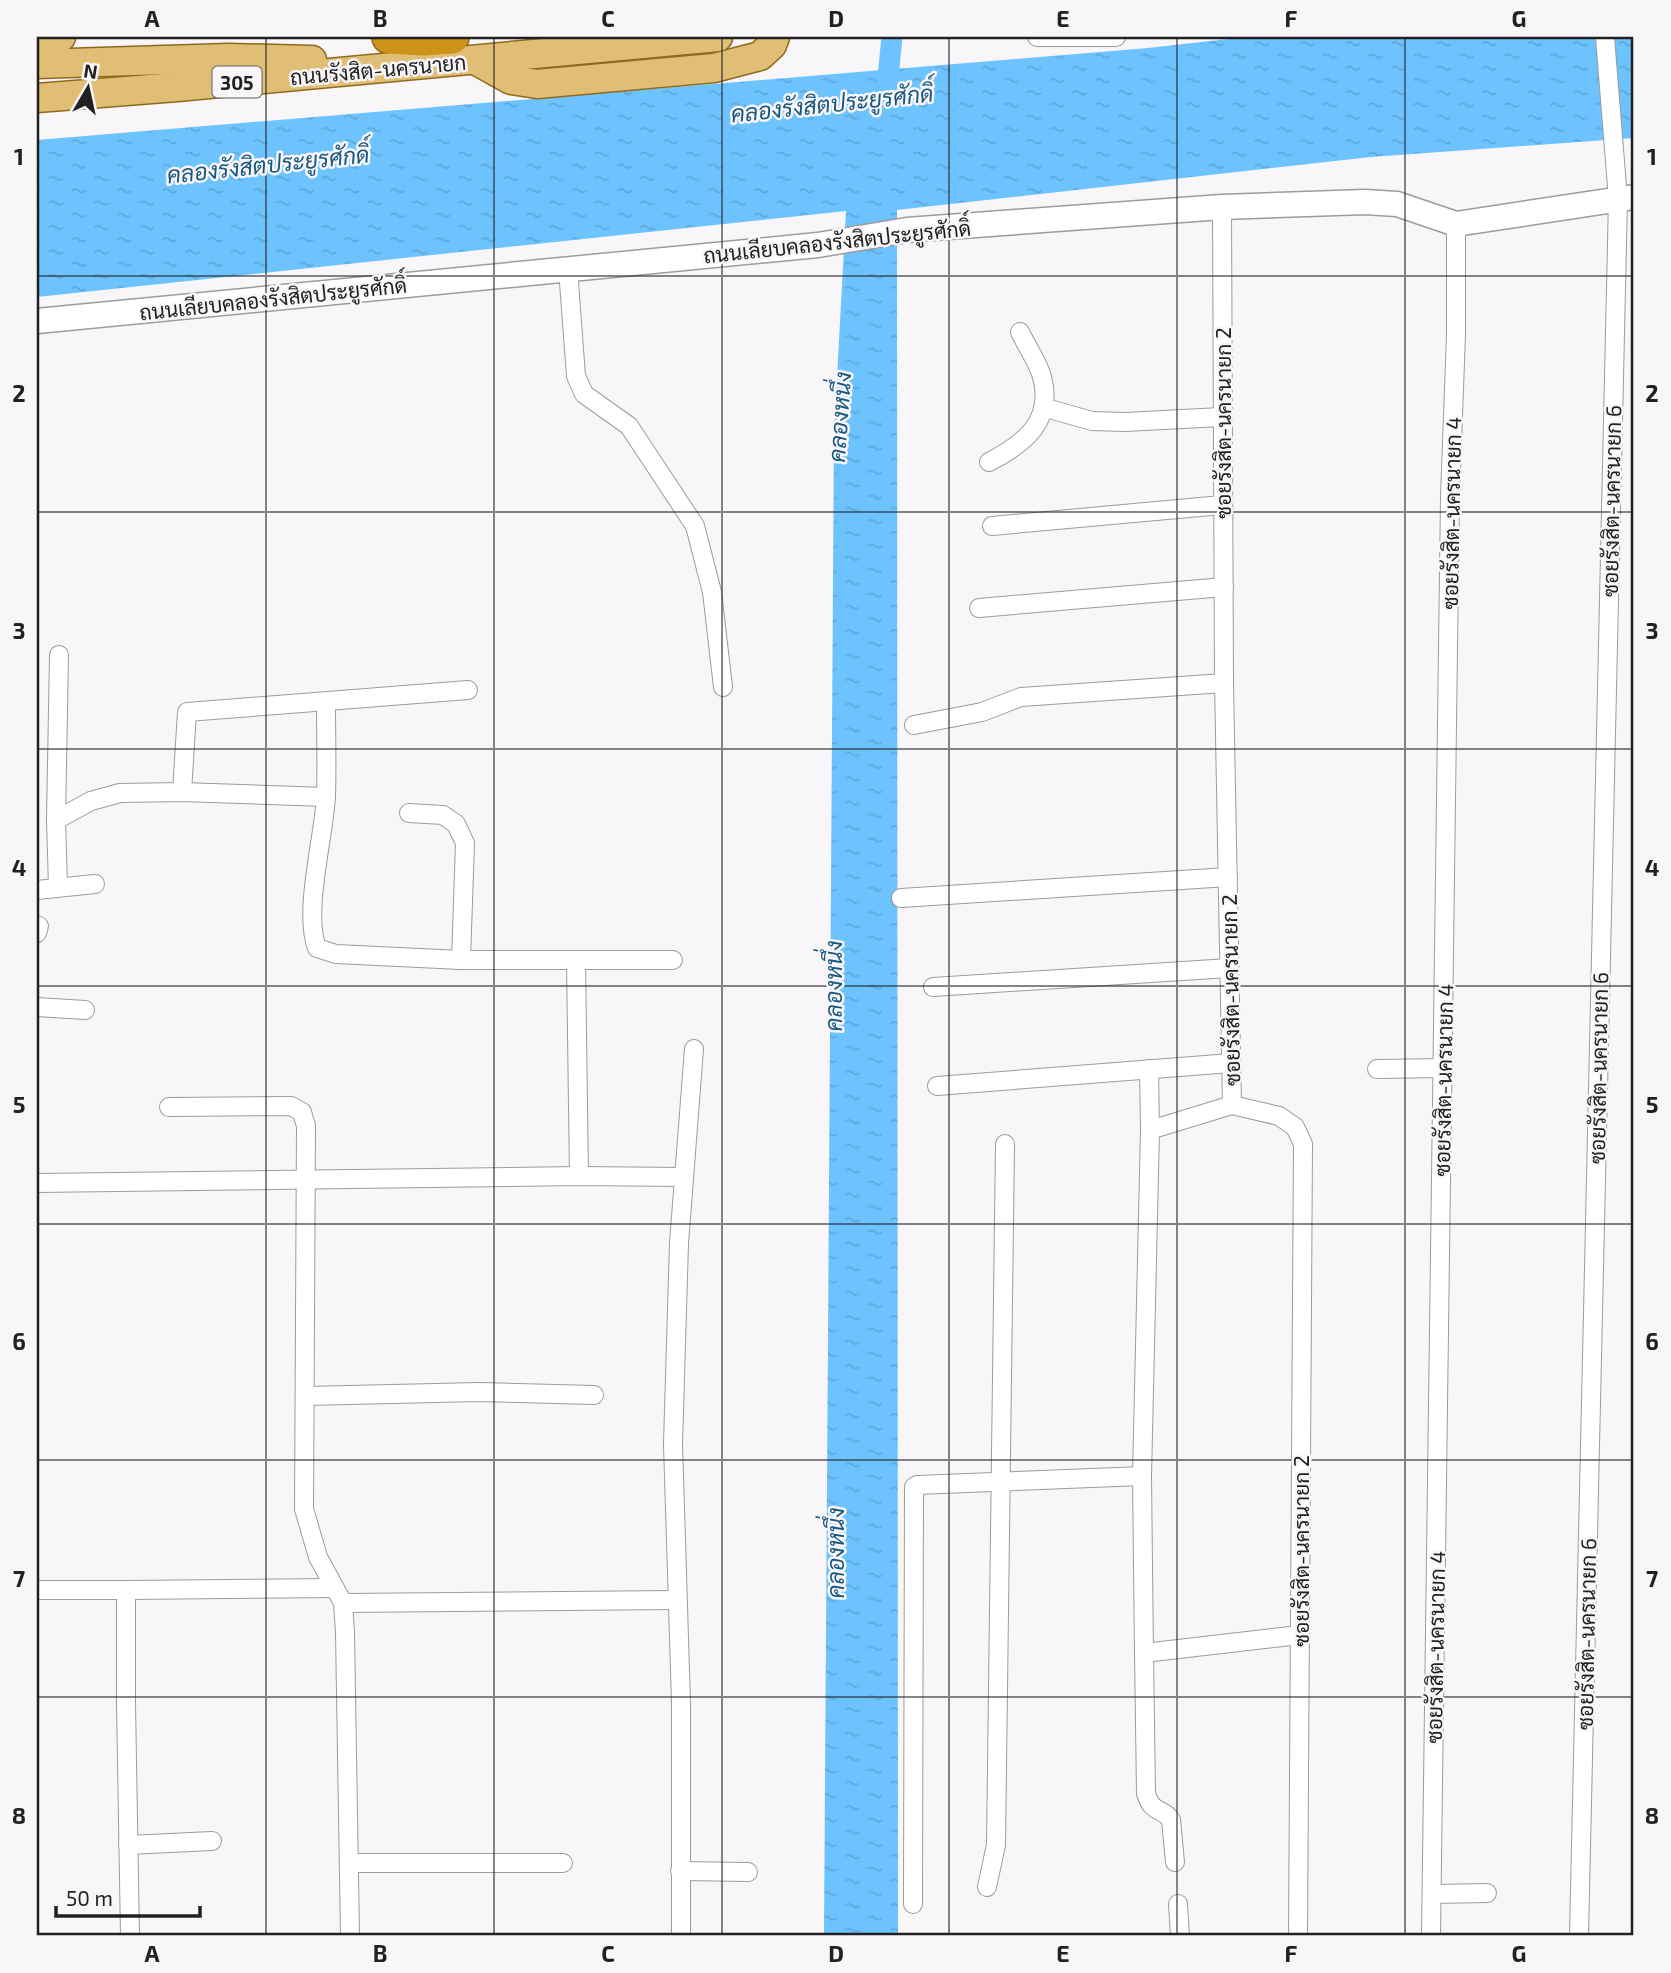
<svg xmlns="http://www.w3.org/2000/svg" width="1671" height="1973" viewBox="0 0 1671 1973" font-family="'Exo 2',Sarabun,sans-serif">
  <style>
    .water { fill: url(#water-ripples) }
    .lines { fill: none; stroke-linecap: round; stroke-linejoin: round }
    .canal { stroke: #6dc3fe; stroke-width: 21 }
    .street-casing { stroke: #9d9b9d; stroke-width: 20 }
    .secondary-casing { stroke: #9d9b9d; stroke-width: 27 }
    .primary-casing { stroke: #906a1c; stroke-width: 31 }
    .highway-casing { stroke: #906a1c; stroke-width: 36 }
    .street { stroke: #fff; stroke-width: 18 }
    .secondary { stroke: #fff; stroke-width: 24 }
    .primary { stroke: #e0be75; stroke-width: 28 }
    .highway { stroke: #cc9219; stroke-width: 33 }
    .grid { fill: none; stroke: #222122; stroke-width: 2; stroke-opacity: 0.55 }
    .labels { text-anchor: middle; dominant-baseline: central; stroke-width: 5; stroke-linejoin: round; paint-order: stroke }
    .shield { fill: #f8f6f9; stroke: #626162; stroke-width: 2 }
    .shield-label { font-size: 19px; font-weight: bold; fill: #222122 }
    .street-label { font-size: 21px; fill: #222122; stroke: #f8f6f9 }
    .water-label { font-size: 23px; font-style: italic; fill: #19587f; stroke: #f8f6f9 }
    .neatline { fill: none; stroke: #222122; stroke-width: 2.5 }
    .grid-label { font-size: 23px; text-anchor: middle; font-weight: bold; fill: #222122 }
  </style>
  <defs>
    <pattern id="water-ripples" width="26" height="14" patternUnits="userSpaceOnUse" patternTransform="scale(1.75)"><rect width="26" height="14" fill="#6dc3fe"/><path d="M2 4q2-2 4 0t4 0M15 11q2-2 4 0t4 0" fill="none" stroke="#5ea7d9"/></pattern>
  </defs>
  <rect width="100%" height="100%" fill="#f8f6f9"/>
  <path class="water" d="M1246,37H1634V138L1371,157L897,210L898,1936H824L834,434L846,211L37,297V140L1148,48Z"/>
  <g class="lines">
    <path class="canal" d="M886,97L892,37"/>
    <defs>
      <g id="street">
        <path d="M1037,37H1116"/>
        <path d="M1222,207L1224,683L1232,1105L1279,1116L1295,1127L1303,1144L1298,1936"/>
        <path d="M568,269L576,376L584,394L629,426L695,526L712,592L723,687"/>
        <path d="M1046,408L1092,421L1125,422L1221,417"/>
        <path d="M989,462C1024,444 1054,421 1042,377C1038,362 1027,347 1020,332"/>
        <path d="M992,526L1222,505"/>
        <path d="M979,608L1224,587"/>
        <path d="M326,703C326,734 327,765 326,796C324,837 303,912 317,948L336,954L461,960H673"/>
        <path d="M914,725L982,712L1021,697L1224,683"/>
        <path d="M182,792L187,712L468,690"/>
        <path d="M409,813L443,815L456,824L465,843L461,960"/>
        <path d="M56,820L91,801L120,793L182,792L326,797"/>
        <path d="M58,887L56,820L59,655"/>
        <path d="M37,890L95,884"/>
        <path d="M901,898L1228,877"/>
        <path d="M37,933L39,926"/>
        <path d="M576,961L579,1176"/>
        <path d="M933,987L1229,968"/>
        <path d="M37,1007L85,1010"/>
        <path d="M1149,1069L1150,1130"/>
        <path d="M1377,1069L1443,1068"/>
        <path d="M937,1086L1231,1063"/>
        <path d="M169,1107L291,1106L302,1112L306,1126L304,1509L318,1557L343,1603L345,1632L350,1936"/>
        <path d="M37,1183L579,1176L684,1177"/>
        <path d="M305,1396L479,1392L594,1395"/>
        <path d="M37,1590H126V1703L130,1936"/>
        <path d="M126,1590L334,1588"/>
        <path d="M343,1603L676,1600"/>
        <path d="M1144,1653L1142,1476L1150,1130L1232,1105"/>
        <path d="M128,1845L212,1841"/>
        <path d="M1175,1862L1171,1820C1163,1807 1152,1815 1146,1793L1144,1653L1299,1635"/>
        <path d="M349,1863H563"/>
        <path d="M680,1871L748,1872"/>
        <path d="M987,1887L996,1845L1005,1144"/>
        <path d="M1432,1894L1487,1893"/>
        <path d="M913,1904L914,1487L917,1485L1142,1476"/>
        <path d="M1178,1904L1180,1936"/>
        <path d="M681,1936V1703L673,1444L679,1243L694,1049"/>
        <path d="M1431,1936L1450,497L1456,335V224"/>
        <path d="M1579,1936L1618,199L1605,37"/>
      </g>
      <path id="secondary" d="M37,321L818,245L907,230L1222,207L1365,202L1397,204L1456,224L1634,197"/>
      <g id="primary">
        <path d="M37,45L61,37"/>
        <path d="M475,60L511,80L537,84L714,68L760,56L772,45L775,37"/>
        <path d="M37,64L228,58L312,60"/>
        <path d="M37,98L177,87L718,37"/>
      </g>
      <path id="highway" d="M389,37L423,39L452,37"/>
    </defs>
    <use href="#street" class="street-casing"/>
    <use href="#secondary" class="secondary-casing"/>
    <use href="#primary" class="primary-casing"/>
    <use href="#highway" class="highway-casing"/>
    <use href="#street" class="street"/>
    <use href="#secondary" class="secondary"/>
    <use href="#primary" class="primary"/>
    <use href="#highway" class="highway"/>
  </g>
  <path class="grid" d="M266,37V1936M494,37V1936M722,37V1936M949,37V1936M1177,37V1936M1405,37V1936M37,276H1634M37,512H1634M37,749H1634M37,986H1634M37,1224H1634M37,1460H1634M37,1697H1634"/>
  <g class="labels">
    <rect class="shield" x="212.5" y="66.5" width="49" height="31" rx="5"/>
    <g class="shield-label">
      <text x="237" y="82">305</text>
    </g>
    <g class="street-label">
      <text transform="translate(378 69) rotate(-5)">ถนนรังสิต-นครนายก</text>
      <text transform="translate(837 241) rotate(-6)">ถนนเลียบคลองรังสิตประยูรศักดิ์</text>
      <text transform="translate(273 298) rotate(-6)">ถนนเลียบคลองรังสิตประยูรศักดิ์</text>
      <text transform="translate(1222 423) rotate(-90)">ซอยรังสิต-นครนายก 2</text>
      <text transform="translate(1611 501) rotate(-89)">ซอยรังสิต-นครนายก 6</text>
      <text transform="translate(1451 513) rotate(-89)">ซอยรังสิต-นครนายก 4</text>
      <text transform="translate(1230 990) rotate(-91)">ซอยรังสิต-นครนายก 2</text>
      <text transform="translate(1598 1068) rotate(-89)">ซอยรังสิต-นครนายก 6</text>
      <text transform="translate(1443 1080) rotate(-89)">ซอยรังสิต-นครนายก 4</text>
      <text transform="translate(1300 1551) rotate(-90)">ซอยรังสิต-นครนายก 2</text>
      <text transform="translate(1586 1634) rotate(-89)">ซอยรังสิต-นครนายก 6</text>
      <text transform="translate(1435 1647) rotate(-89)">ซอยรังสิต-นครนายก 4</text>
    </g>
    <g class="water-label">
      <text transform="translate(832 103) rotate(-6)">คลองรังสิตประยูรศักดิ์</text>
      <text transform="translate(268 164) rotate(-6)">คลองรังสิตประยูรศักดิ์</text>
      <text transform="translate(839 417) rotate(-86)">คลองหนึ่ง</text>
      <text transform="translate(833 986) rotate(-90)">คลองหนึ่ง</text>
      <text transform="translate(835 1553) rotate(-90)">คลองหนึ่ง</text>
    </g>
  </g>
  <rect width="1671" height="1973" fill="none" stroke="#f8f6f9" stroke-width="77"/>
  <g transform="translate(88 88) rotate(9)" stroke="#f8f6f9" stroke-width="5" paint-order="stroke">
  <path d="M0-5L12 26L0 18L-12 26Z" fill="#222122"/>
  <text y="-10" font-size="19" font-weight="bold" text-anchor="middle" fill="#222122">N</text>
  </g>
  <path d="M56 1906v10h144v-10" fill="none" stroke="#222122" stroke-width="3.5"/>
  <text x="66" y="1906" font-size="21" fill="#222122" stroke="#f8f6f9" stroke-width="5" paint-order="stroke">50 m</text>
  <rect x="38" y="38" width="1594" height="1896" class="neatline"/>
  <g class="grid-label">
    <text x="152" y="27">A</text>
    <text x="380" y="27">B</text>
    <text x="608" y="27">C</text>
    <text x="836" y="27">D</text>
    <text x="1063" y="27">E</text>
    <text x="1291" y="27">F</text>
    <text x="1519" y="27">G</text>
    <text x="19" y="165">1</text>
    <text x="1652" y="165">1</text>
    <text x="19" y="402">2</text>
    <text x="1652" y="402">2</text>
    <text x="19" y="639">3</text>
    <text x="1652" y="639">3</text>
    <text x="19" y="876">4</text>
    <text x="1652" y="876">4</text>
    <text x="19" y="1113">5</text>
    <text x="1652" y="1113">5</text>
    <text x="19" y="1350">6</text>
    <text x="1652" y="1350">6</text>
    <text x="19" y="1587">7</text>
    <text x="1652" y="1587">7</text>
    <text x="19" y="1824">8</text>
    <text x="1652" y="1824">8</text>
    <text x="152" y="1962">A</text>
    <text x="380" y="1962">B</text>
    <text x="608" y="1962">C</text>
    <text x="836" y="1962">D</text>
    <text x="1063" y="1962">E</text>
    <text x="1291" y="1962">F</text>
    <text x="1519" y="1962">G</text>
  </g>
</svg>
